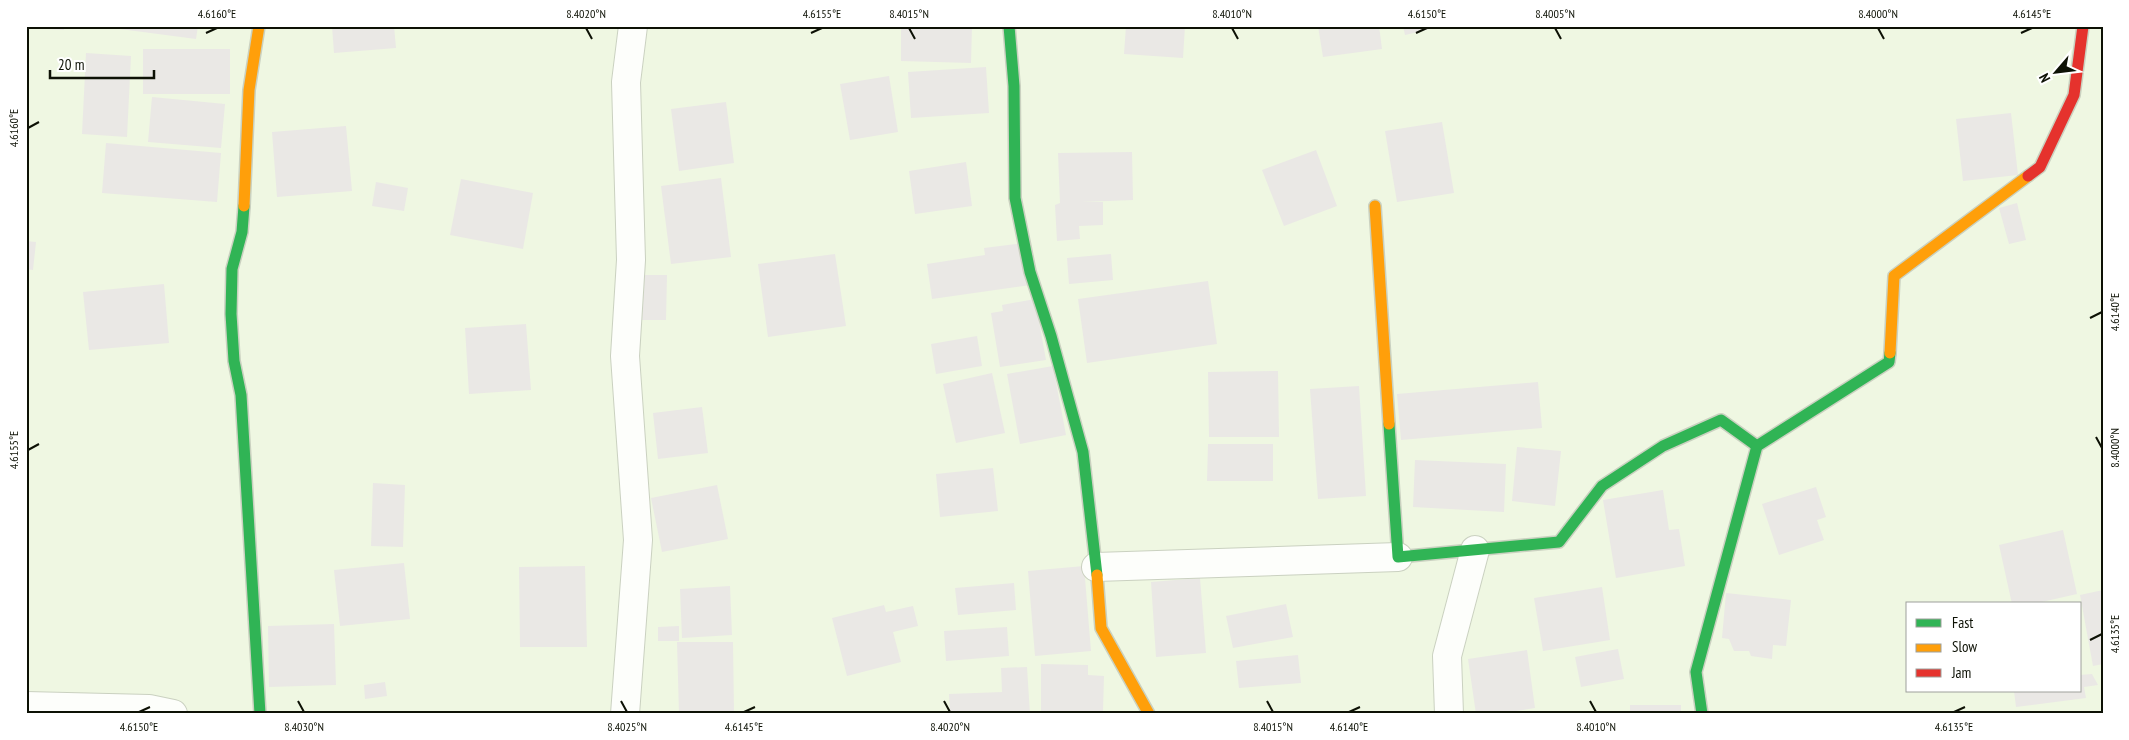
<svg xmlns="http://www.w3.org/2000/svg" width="2129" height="740" viewBox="0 0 2129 740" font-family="'PT Sans Narrow',sans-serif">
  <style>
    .building { fill: #eae8e5 }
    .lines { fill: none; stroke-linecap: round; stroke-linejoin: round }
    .street-casing { stroke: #cad1c0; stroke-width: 30 }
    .fast-casing { stroke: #cad1c0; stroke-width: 14 }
    .slow-casing { stroke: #cad1c0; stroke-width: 14 }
    .jam-casing { stroke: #cad1c0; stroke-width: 14 }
    .street { stroke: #fdfefb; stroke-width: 28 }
    .fast { stroke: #30b455; stroke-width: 11 }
    .slow { stroke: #ff9f0a; stroke-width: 11 }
    .jam { stroke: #e5322d; stroke-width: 11 }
    .ticks { fill: none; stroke: #0d1105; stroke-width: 2 }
    .neatline { fill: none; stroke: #0d1105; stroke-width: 2 }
    .ticks-label { font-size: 12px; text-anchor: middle; fill: #0d1105 }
  </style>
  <rect width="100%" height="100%" fill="#eff7e2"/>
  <g class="building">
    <path d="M29,26H64V30L29,28Z"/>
    <path d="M121,26H198L196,39L120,29Z"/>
    <path d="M332,26H394L396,48L334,53Z"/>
    <path d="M901,26H972L971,63L901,61Z"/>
    <path d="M1126,26H1185L1183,58L1124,54Z"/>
    <path d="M1318,26H1379L1382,49L1323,57Z"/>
    <path d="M1403,26H1438L1439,27L1405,35Z"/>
    <rect x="143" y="49" width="87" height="45"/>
    <path d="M86,53L131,56L127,137L82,134Z"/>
    <path d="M986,67L989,113L911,118L908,72Z"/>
    <path d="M889,76L898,132L850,140L840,84Z"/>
    <path d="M152,97L225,104L221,148L148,142Z"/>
    <path d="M726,102L734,163L679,171L671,109Z"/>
    <path d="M2011,113L2018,175L1963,181L1956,119Z"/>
    <path d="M1442,122L1454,193L1397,202L1385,131Z"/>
    <path d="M346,126L352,191L277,197L272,132Z"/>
    <path d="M106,143L221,153L217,202L102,193Z"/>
    <path d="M1316,150L1337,206L1284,226L1262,170Z"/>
    <path d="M1132,152L1133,200L1082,202H1103V225L1079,226L1080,239L1057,241L1055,205L1060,203L1058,153Z"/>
    <path d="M966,162L972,206L915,214L909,171Z"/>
    <path d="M721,178L731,257L671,264L661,186Z"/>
    <path d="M461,179L533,193L523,249L450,235Z"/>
    <path d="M376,182L408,188L404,211L372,206Z"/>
    <path d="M2017,203L2026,240L2009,244L1999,208Z"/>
    <path d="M26,241L36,242L33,270L26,269Z"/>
    <path d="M1025,243L1031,285L932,299L927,264L985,255L984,248Z"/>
    <path d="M835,254L846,326L768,337L758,264Z"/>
    <path d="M1111,254L1113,280L1069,284L1067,258Z"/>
    <path d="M636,275H667L666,320H637Z"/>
    <path d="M1208,281L1217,344L1087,363L1078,299Z"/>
    <path d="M164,284L169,343L89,350L83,292Z"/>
    <path d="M1035,299L1046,360L1000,367L991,313L1003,311L1002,305Z"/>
    <path d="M526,324L531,390L469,394L465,328Z"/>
    <path d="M977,336L982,366L936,374L931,344Z"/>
    <path d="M1053,366L1066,435L1020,444L1007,374Z"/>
    <path d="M1278,371L1279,437H1209L1208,372Z"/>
    <path d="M992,373L1005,433L956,443L943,384Z"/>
    <path d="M1538,382L1542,428L1401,440L1397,394Z"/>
    <path d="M1359,386L1366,496L1318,499L1310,389Z"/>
    <path d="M702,407L708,453L658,459L653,413Z"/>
    <path d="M1208,444H1273V481H1207Z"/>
    <path d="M1517,447L1561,451L1555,506L1512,501Z"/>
    <path d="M1415,460L1506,464L1504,512L1413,507Z"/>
    <path d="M993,468L998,511L940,517L936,474Z"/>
    <path d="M373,483L405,485L403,547L371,546Z"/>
    <path d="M717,485L728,539L662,552L651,498Z"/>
    <path d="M1816,487L1826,517L1817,520L1824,540L1779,555L1762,504Z"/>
    <path d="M1663,490L1669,530L1679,529L1685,566L1616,578L1603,500Z"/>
    <path d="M2063,530L2077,594L2033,604H2012L1999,545Z"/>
    <path d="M404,563L410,619L340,626L334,570Z"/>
    <path d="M585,566L587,647H520L519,567Z"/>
    <path d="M1084,566L1091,651L1035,656L1028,571Z"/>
    <path d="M1200,578L1206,653L1156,657L1151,582Z"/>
    <path d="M1014,583L1016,610L958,615L955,588Z"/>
    <path d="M730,586L732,635L682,638L680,589Z"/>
    <path d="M1602,587L1610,640L1543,651L1534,598Z"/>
    <path d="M2103,590V664L2093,666L2080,595Z"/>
    <path d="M1726,593L1791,600L1786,646L1773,645L1772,659L1751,656L1749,651H1734L1729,639L1722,638Z"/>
    <path d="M1286,604L1293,637L1233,648L1226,616Z"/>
    <path d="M884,605L886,612L913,606L918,626L893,632L901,662L847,676L832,618Z"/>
    <path d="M334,624L336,685L269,687L268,626Z"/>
    <path d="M679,626V641H658V627Z"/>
    <path d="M1007,627L1009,656L946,661L944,631Z"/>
    <path d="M677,642H733L734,714H679Z"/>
    <path d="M1618,649L1624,679L1581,687L1575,657Z"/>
    <path d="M1527,650L1535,708L1496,714H1476L1468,659Z"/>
    <path d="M1298,655L1301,683L1239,688L1236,661Z"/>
    <path d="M1041,664L1088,665V675L1104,676L1103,711L1041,714Z"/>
    <path d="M1027,667L1030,714H950L949,694L1002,692L1001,668Z"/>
    <path d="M2092,674L2098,685L2084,687L2086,698L2016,707L2014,691H2080V675Z"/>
    <path d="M385,682L387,696L365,699L364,685Z"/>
    <rect x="1630" y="705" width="51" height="9"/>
  </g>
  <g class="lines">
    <defs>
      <g id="street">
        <path d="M1096,567L1398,557"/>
        <path d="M26,706L149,709L173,714"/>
        <path d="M625,714L638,540L625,356L631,260L626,82L633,26"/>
        <path d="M1449,714L1447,656L1475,550"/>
      </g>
      <g id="fast">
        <path d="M1009,26L1014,86L1015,198L1030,272L1051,336L1083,452L1097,575"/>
        <path d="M244,206L242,232L232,269L231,314L234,361L241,395L260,714"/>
        <path d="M1389,424L1398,557L1559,542L1602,486L1663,446L1721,420L1757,446"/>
        <path d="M1702,714L1696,672L1757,446L1889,362L1890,353"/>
      </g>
      <g id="slow">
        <path d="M244,206L249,90L259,26"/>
        <path d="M1375,206L1389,424"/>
        <path d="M1890,353L1894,276L2028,176"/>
        <path d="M1097,575L1101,628L1149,714"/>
      </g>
      <path id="jam" d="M2028,176L2040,167L2074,95L2083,26"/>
    </defs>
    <use href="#street" class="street-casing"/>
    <use href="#fast" class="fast-casing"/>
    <use href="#slow" class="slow-casing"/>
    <use href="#jam" class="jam-casing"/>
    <use href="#street" class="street"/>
    <use href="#fast" class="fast"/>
    <use href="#slow" class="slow"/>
    <use href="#jam" class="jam"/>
  </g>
  <path class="ticks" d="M586,28L592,39M909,28L915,39M1232,28L1238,39M1555,28L1561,39M1878,28L1884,39M206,33L217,28M811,33L822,28M1416,33L1427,28M2021,33L2032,28M28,128L39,122M2090,318L2102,312M2096,437L2102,448M28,450L39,444M2090,640L2102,634M298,701L304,712M621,701L627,712M944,701L950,712M1267,701L1273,712M1590,701L1596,712M139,712L150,707M744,712L755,707M1349,712L1360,707M1954,712L1965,707"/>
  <rect width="2129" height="740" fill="none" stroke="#ffffff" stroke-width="55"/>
  <rect x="1906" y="602" width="175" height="90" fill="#ffffff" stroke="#9ea09b"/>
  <rect x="1916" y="619" width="25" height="8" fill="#30b455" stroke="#9ea09b"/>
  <text x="1952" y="628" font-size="15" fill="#0d1105">Fast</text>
  <rect x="1916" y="644" width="25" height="8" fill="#ff9f0a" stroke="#9ea09b"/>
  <text x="1952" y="652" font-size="15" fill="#0d1105">Slow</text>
  <rect x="1916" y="669" width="25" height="8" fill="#e5322d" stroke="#9ea09b"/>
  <text x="1952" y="678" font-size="15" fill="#0d1105">Jam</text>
  <g transform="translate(2056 72) rotate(242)" stroke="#ffffff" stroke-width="4" paint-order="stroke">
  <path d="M0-4L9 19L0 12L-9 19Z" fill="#0d1105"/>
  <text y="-8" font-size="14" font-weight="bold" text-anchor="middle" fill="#0d1105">N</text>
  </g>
  <path d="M50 70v8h104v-8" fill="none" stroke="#0d1105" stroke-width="2.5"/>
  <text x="58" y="70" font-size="15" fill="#0d1105" stroke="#ffffff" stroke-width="4" paint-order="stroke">20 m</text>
  <rect x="28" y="28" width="2074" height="684" class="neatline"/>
  <g class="ticks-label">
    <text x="217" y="18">4.6160°E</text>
    <text x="586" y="18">8.4020°N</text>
    <text x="822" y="18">4.6155°E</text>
    <text x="909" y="18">8.4015°N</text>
    <text x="1232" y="18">8.4010°N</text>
    <text x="1427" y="18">4.6150°E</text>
    <text x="1555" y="18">8.4005°N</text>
    <text x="1878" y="18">8.4000°N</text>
    <text x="2032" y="18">4.6145°E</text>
    <text transform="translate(14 128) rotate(-90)" y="4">4.6160°E</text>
    <text transform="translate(2115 312) rotate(-90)" y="4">4.6140°E</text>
    <text transform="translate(2115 448) rotate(-90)" y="4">8.4000°N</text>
    <text transform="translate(14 450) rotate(-90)" y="4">4.6155°E</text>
    <text transform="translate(2115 634) rotate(-90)" y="4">4.6135°E</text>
    <text x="139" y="731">4.6150°E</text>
    <text x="304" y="731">8.4030°N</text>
    <text x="627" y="731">8.4025°N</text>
    <text x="744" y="731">4.6145°E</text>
    <text x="950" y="731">8.4020°N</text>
    <text x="1273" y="731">8.4015°N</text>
    <text x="1349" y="731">4.6140°E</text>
    <text x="1596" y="731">8.4010°N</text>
    <text x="1954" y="731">4.6135°E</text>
  </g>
</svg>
